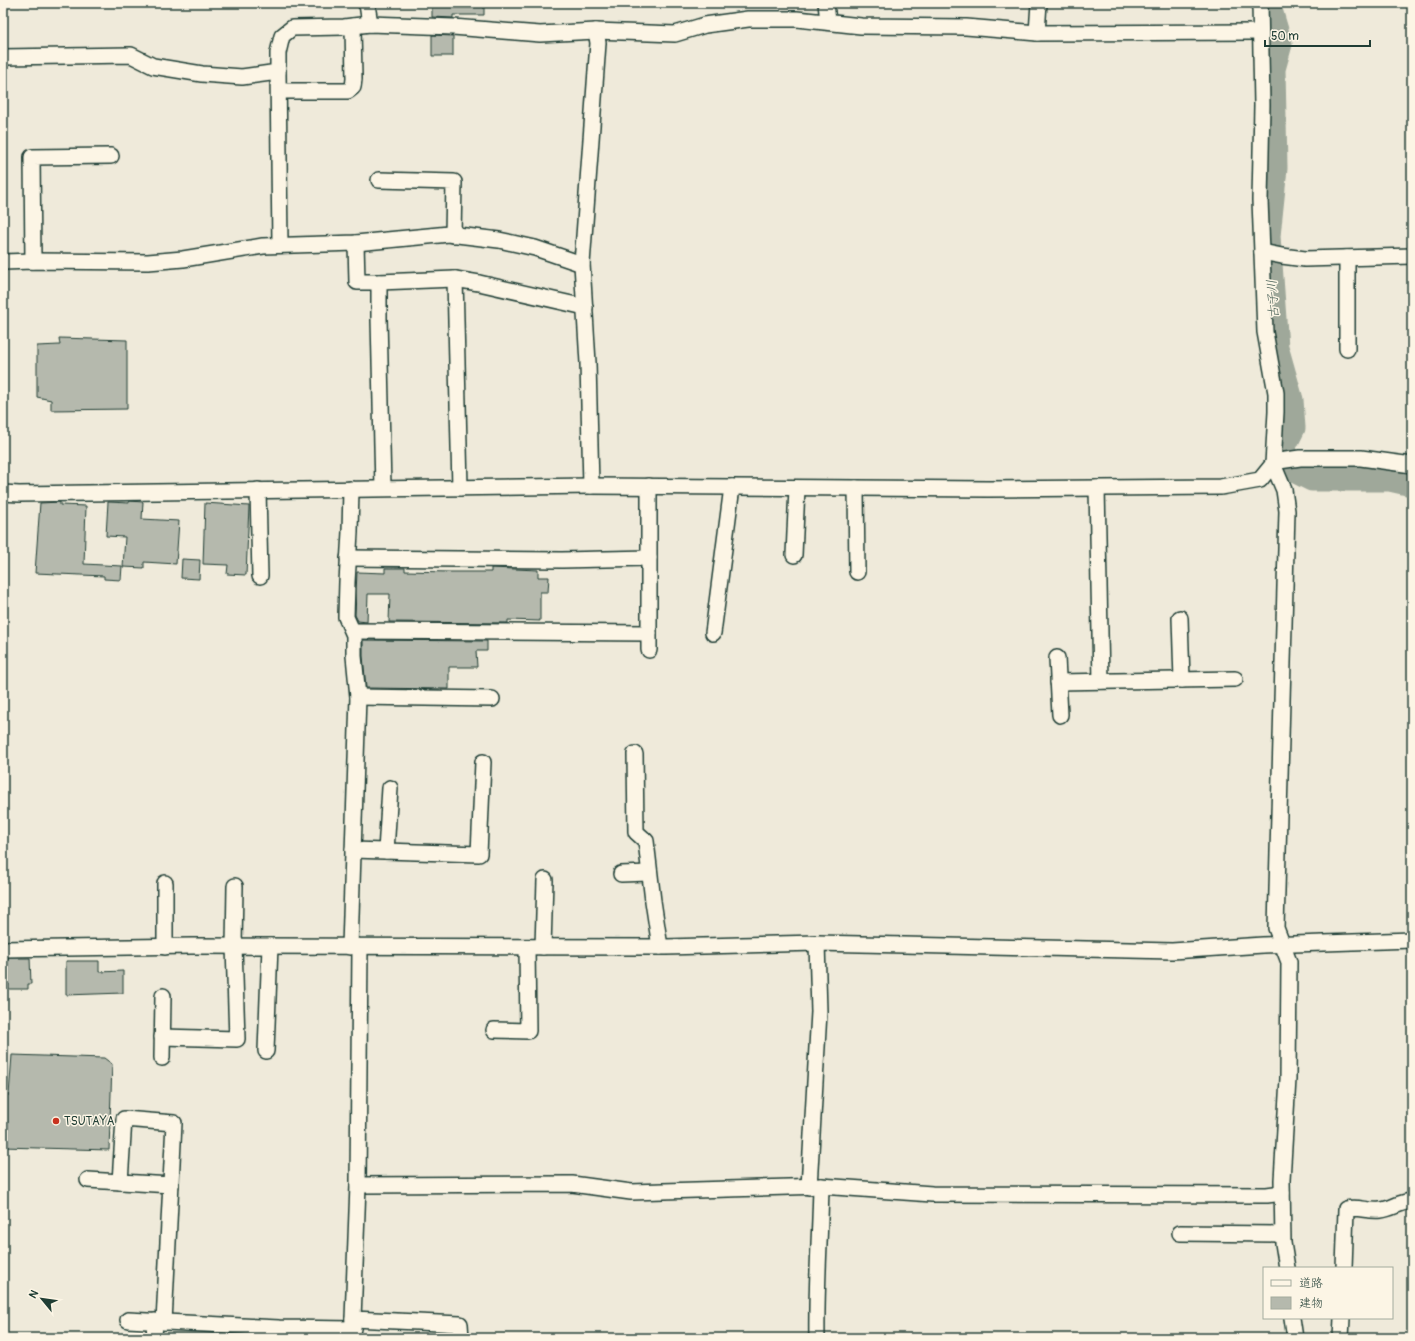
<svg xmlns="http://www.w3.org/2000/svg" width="1415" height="1341" viewBox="0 0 1415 1341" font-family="Pangolin,'Klee One',sans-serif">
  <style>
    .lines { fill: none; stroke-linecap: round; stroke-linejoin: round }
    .river { stroke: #9fa89a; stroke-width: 25 }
    .building { fill: #b5b9ad; stroke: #1f3d34 }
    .street-casing { stroke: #1f3d34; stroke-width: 18 }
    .street { stroke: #fcf5e5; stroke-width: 15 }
    .poi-dot { fill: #c8321e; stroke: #fcf5e5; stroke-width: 1.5 }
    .labels { text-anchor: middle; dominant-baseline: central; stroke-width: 3; stroke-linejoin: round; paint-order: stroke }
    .poi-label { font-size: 12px; fill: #1f3d34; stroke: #fcf5e5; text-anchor: start }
    .water-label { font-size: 13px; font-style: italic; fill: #455d53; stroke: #fcf5e5 }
  </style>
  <rect width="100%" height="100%" fill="#efeada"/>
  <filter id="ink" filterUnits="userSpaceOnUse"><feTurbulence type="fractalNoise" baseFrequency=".025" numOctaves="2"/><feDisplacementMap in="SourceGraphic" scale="8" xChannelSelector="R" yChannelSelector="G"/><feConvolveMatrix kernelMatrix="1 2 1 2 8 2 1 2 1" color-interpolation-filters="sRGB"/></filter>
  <g filter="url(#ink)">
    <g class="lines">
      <path class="river" d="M1268,3L1280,44L1273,69L1275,168L1268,236L1276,347L1291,400L1293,428L1283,448L1290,468L1312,479H1390L1412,484"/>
    </g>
    <g class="building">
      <path d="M432,3H484V15H453V18L432,17Z"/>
      <path d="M432,35L453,36V56H432Z"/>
      <path d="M59,338L127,340V409L51,410V400L37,397V346L60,345Z"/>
      <path d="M129,501L143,502L142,519L179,521L176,564L144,562V568L123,567L125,537L106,536L108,502L129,503Z"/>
      <path d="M60,502V505L86,506L84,564L122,566L121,580L104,579V576L35,573L40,503Z"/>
      <path d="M205,503L249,506L246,575L227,574L228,565L203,564Z"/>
      <path d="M182,559L200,560L199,579L181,578Z"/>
      <path d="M385,568H405V571L449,572H491V568L538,570V577H549L548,592H540V621L508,620V623L389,622L390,594H368L367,622L358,621L355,615L357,572L385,573Z"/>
      <path d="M363,640L487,641V651H476L477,667H449V689L366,688L363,656Z"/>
      <path d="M8,958H30L31,984H28V989H9V984L3,985V960H8Z"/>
      <path d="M66,961H99V972L123,971V993L66,995Z"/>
      <path d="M12,1055L104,1058L112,1064L109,1150L3,1147V1095H9Z"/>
    </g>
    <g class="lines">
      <defs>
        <g id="street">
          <path d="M365,3L367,4L370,24"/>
          <path d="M826,3L828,22"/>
          <path d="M1260,3L1262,105L1260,200L1265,332L1276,393V412L1273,464L1284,490L1287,511L1276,928L1289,962L1288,1079L1282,1180L1283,1243L1287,1268"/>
          <path d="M1037,33L1039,3"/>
          <path d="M3,57L131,55L153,66L202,74L242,77L278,72V53L282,36L292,28L344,27L370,24L453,27L540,34L596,31L675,34L705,25L748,19H797L861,26L966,27L1037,33L1260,32"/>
          <path d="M278,72L280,245"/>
          <path d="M279,91H348L353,87L354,79L353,26"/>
          <path d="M379,180L454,182L453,235"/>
          <path d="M356,243L357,282H379V319L383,488"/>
          <path d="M1262,252L1282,256L1305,259L1412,256"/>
          <path d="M1347,258V349"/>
          <path d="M33,261L32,157L111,156"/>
          <path d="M3,262L33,261L148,262L183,259L263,246L356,243L449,234L499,240L535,248L582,264"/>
          <path d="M455,279L460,488"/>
          <path d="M379,282L455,279L479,283L585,307"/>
          <path d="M591,486L588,363L582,264L598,43L596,31"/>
          <path d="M856,488L857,572"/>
          <path d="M1097,488L1101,681"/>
          <path d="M258,490L260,576"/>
          <path d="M3,493L19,494L591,486L988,489L1221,487L1260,480L1273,464L1279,461L1300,458H1361L1412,465"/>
          <path d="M794,555L797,488"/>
          <path d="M348,558L562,560L649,558"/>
          <path d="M1180,618L1182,680"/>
          <path d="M353,631L649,633V486"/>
          <path d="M649,633V650"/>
          <path d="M713,633L732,487"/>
          <path d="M1057,658L1060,715"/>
          <path d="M1058,682L1235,679"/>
          <path d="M358,697L492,699"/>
          <path d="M635,754L636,832L646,841L653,901L660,947"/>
          <path d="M353,850L479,854L483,762"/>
          <path d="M386,851L390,788"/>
          <path d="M621,874L649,873"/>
          <path d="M165,947V883"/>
          <path d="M350,947L358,697L354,656V635L346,617L347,582L350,532L351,489"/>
          <path d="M360,947L358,1185L353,1319L460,1324L461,1338"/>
          <path d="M543,947L545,880"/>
          <path d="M3,949L192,946L666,947L817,943L1172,951L1263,945L1412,940"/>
          <path d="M494,1030L528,1031L527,947"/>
          <path d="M162,1037L237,1039L234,946L235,886"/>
          <path d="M266,1051L270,946"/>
          <path d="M162,1058L163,996"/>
          <path d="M88,1180L171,1185"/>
          <path d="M120,1182L124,1119L174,1123L164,1322"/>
          <path d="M358,1185L572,1184L631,1192L821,1186L932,1194L1267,1195L1282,1193"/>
          <path d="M809,1187L819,1012L817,943"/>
          <path d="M1180,1233L1282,1234"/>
          <path d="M1344,1268L1346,1209C1358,1206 1369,1212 1381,1210C1392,1209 1399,1202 1412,1201"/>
          <path d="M1292,1318L1295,1338"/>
          <path d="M128,1320L279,1328L353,1329V1319"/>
          <path d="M154,1338L155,1321"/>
          <path d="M817,1338C816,1287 820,1237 821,1186"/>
          <path d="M1341,1338L1342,1318"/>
        </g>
      </defs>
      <use href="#street" class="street-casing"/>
      <use href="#street" class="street"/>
    </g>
  </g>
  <circle class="poi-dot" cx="56" cy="1121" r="4"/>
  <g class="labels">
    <g class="poi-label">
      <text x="64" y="1121">TSUTAYA</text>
    </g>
    <g class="water-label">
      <text transform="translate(1273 299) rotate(-94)">古子川</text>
    </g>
  </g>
  <rect width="1415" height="1341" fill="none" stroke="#fcf5e5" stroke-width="16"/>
  <rect x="8" y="8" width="1399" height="1325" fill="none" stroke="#1f3d34" stroke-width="1.5" filter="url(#ink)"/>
  <rect x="1263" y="1267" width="130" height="52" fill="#fcf5e5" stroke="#a4ab9e"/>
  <rect x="1271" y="1280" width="20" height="6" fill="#fcf5e5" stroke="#a4ab9e"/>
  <text x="1299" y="1287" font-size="12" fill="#1f3d34">道路</text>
  <rect x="1271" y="1297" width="20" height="12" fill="#b5b9ad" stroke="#a4ab9e"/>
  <text x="1299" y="1307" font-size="12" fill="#1f3d34">建物</text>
  <g transform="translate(42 1299) rotate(299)" stroke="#fcf5e5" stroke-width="3" paint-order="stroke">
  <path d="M0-3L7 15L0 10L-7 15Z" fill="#1f3d34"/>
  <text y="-6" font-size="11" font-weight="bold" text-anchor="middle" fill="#1f3d34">N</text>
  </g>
  <path d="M1265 40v6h105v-6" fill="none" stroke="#1f3d34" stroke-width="2"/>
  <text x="1271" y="40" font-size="12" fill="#1f3d34" stroke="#fcf5e5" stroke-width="3" paint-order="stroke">50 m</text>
</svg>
